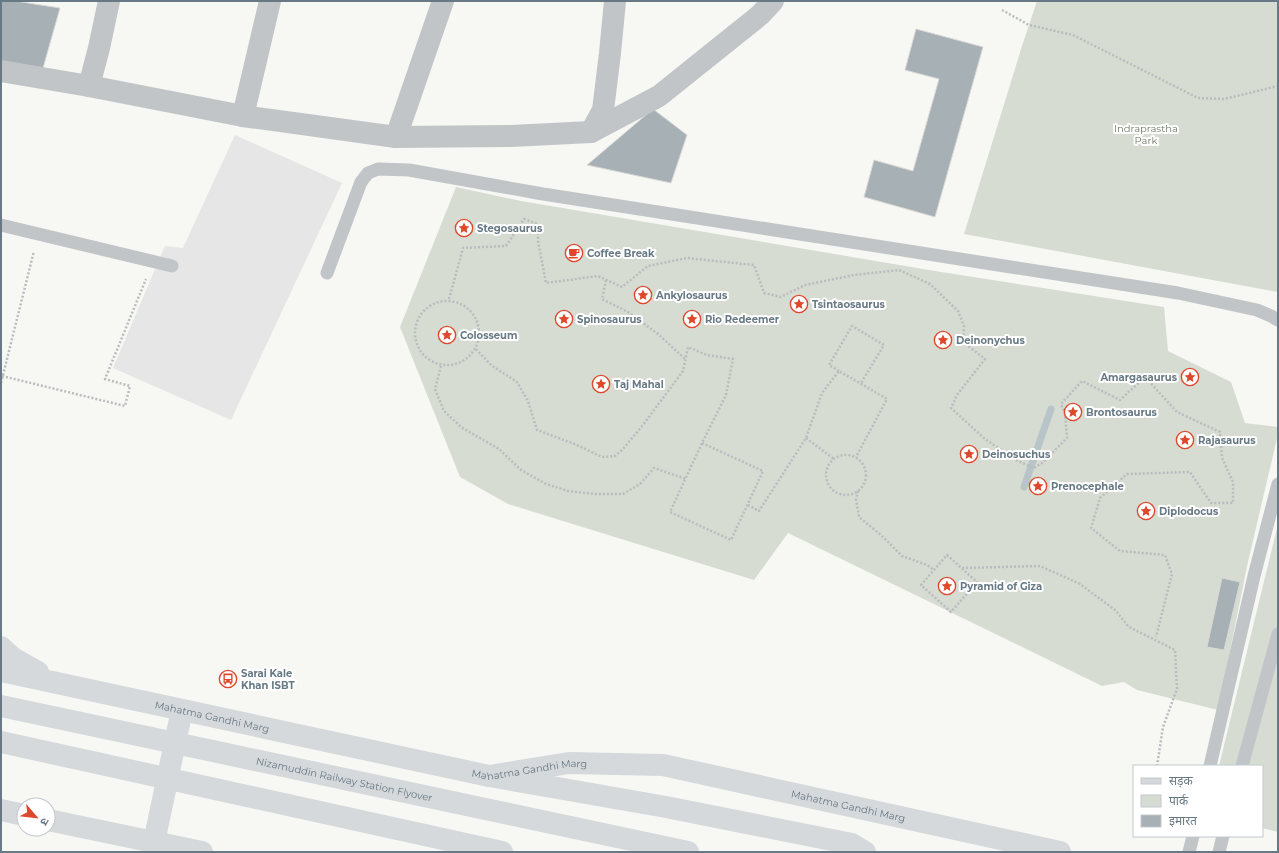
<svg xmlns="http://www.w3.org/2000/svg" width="1279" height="853" viewBox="0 0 1279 853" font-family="Montserrat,'Noto Sans Devanagari',sans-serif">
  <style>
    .built { fill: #e5e6e5 }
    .green { fill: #d7dcd3 }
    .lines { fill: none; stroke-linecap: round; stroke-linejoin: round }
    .stream { stroke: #b7c5c8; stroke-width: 7 }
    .building { fill: #a7b0b5; stroke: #d9d8d6 }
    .path { stroke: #b9bcbe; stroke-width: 2.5; stroke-dasharray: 2 2; stroke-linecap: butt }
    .lane { stroke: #c1c5c8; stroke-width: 13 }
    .street { stroke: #c1c5c8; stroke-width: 22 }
    .primary { stroke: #d5d9dc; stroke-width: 22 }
    .highway { stroke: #d5d9dc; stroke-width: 22 }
    .labels { text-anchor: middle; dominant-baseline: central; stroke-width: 4; stroke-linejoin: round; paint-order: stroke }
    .park-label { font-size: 10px; fill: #6c7b66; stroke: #fff }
    .poi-label { font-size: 10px; font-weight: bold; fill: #677984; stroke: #fff; text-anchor: start }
    .street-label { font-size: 10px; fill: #677984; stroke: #fff }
  </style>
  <rect width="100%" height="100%" fill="#f7f7f4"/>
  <path class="built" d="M235,135L342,183L231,420L113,368L165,246L183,248Z"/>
  <g class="green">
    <path d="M1037,1H1278V292L964,234L1022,46Z"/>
    <path d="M456,187L521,201L935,271L1164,307L1168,351L1231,382L1245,423L1278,427V434L1248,562L1218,710L1137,690L1124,682L1102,686L788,533L754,580L508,504L460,477L400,327Z"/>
    <path d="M1278,524V832L1262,828V766H1219Z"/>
  </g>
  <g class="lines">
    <path class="stream" d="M1024,487L1051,409"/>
  </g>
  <g class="building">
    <path d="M1,1H15L60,8L43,68L1,61Z"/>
    <path d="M916,29L983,47L935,217L864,197L874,160L913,171L939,79L905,70Z"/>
    <path d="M653,109L687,135L671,183L587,165Z"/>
    <path d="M1222,578L1240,582L1224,650L1207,647Z"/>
  </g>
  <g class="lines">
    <g class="path">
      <path d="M1002,10L1029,25L1073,35L1198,98L1224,99L1278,86"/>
      <path d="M606,280L602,299L628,312L658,334L685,359"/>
      <path d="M449,299L463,248L506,246L524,219L538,224V241L546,283L598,276L622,287L648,266L687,258L754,265L764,293L781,297L805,285L854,275L899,270L930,284L958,311L964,326L963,342L985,359L957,395L951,408L985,439L1016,460L1034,468L1042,463L1067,438L1065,415L1061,404L1082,381L1120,400L1145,377L1177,412L1220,432L1222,458L1233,482V503H1211L1190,472L1127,474L1100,498L1091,528L1120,551L1165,555L1172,574L1156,637"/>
      <circle cx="447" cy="333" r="32"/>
      <path d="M476,349L491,365L517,382L528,401L537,430L577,445L602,457L615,456L623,449L643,425L683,371L688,347L707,355L733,359L726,395L702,443"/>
      <path d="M441,366L435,389L444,411L461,427L499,449L521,470L546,484L568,491L595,494H623L640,484L654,468L686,479"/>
      <path d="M839,371L829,365L852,326L884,345L861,383"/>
      <path d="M2,376L125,406L130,386L105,379L146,279"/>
      <path d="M1,383L34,251"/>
      <path d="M806,438L834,459"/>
      <path d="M702,443L763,471L731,540L670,512Z"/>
      <circle cx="846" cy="475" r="20"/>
      <path d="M858,491L856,499L859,517L881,535L902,556L927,565L934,570"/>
      <path d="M748,505L759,511L806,438L822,393L839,371L887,399L856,457"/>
      <path d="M947,555L977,582L951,612L921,585Z"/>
      <path d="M962,568L1040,566L1080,584L1115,610L1129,627L1175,650L1177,689L1163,727L1157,766"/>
    </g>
    <g class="lane">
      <path d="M1,225L172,266"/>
      <path d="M327,273L361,182L368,173L378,169L409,170L543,194L1178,293L1257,310L1271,316L1278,320"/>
      <path d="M1210,766L1254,576L1278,484"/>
      <path d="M1242,766L1278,634"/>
      <path d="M1189,852L1193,836"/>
      <path d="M1219,852L1223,836"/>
    </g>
    <g class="street">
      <path d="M1,71L89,86L243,116L396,137L511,136L591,132L659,96L760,15L773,1"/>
      <path d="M89,86L99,48L109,1"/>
      <path d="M243,116L270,1"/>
      <path d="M591,132L603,110L610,53L615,1"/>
      <path d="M396,137L443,1"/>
    </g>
    <g class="primary">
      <path d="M1,647L13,658L38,672"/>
      <path id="s1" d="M1,671L489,776L569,763L663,765L1060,852"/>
      <path d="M1,810L24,815"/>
      <path d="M48,820L202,852"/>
      <path d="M154,842L182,710"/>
    </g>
    <g class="highway">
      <path id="s2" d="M1,706L688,852"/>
      <path d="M1,742L502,852"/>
      <path d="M489,776L666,807L852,844L865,852"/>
    </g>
  </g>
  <defs>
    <symbol id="sight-ring" viewBox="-11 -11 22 22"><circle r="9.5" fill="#fff" stroke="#de492d" stroke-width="1.5"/><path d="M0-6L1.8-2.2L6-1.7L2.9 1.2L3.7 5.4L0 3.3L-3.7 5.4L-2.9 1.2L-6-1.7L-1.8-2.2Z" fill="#de492d"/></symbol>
    <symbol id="cafe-ring" viewBox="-11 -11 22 22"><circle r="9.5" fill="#fff" stroke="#de492d" stroke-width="1.5"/><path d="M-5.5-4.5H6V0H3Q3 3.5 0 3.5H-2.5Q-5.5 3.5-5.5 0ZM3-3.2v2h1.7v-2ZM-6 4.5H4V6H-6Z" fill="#de492d"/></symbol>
    <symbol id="bus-ring" viewBox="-11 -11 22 22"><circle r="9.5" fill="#fff" stroke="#de492d" stroke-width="1.5"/><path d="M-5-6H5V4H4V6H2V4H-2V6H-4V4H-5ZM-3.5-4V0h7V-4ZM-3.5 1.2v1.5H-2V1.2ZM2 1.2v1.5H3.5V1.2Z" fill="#de492d"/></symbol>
  </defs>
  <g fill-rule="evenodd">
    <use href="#sight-ring" x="454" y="218" width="20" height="20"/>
    <use href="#cafe-ring" x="564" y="243" width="20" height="20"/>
    <use href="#sight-ring" x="633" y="285" width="20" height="20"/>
    <use href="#sight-ring" x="789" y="294" width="20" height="20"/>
    <use href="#sight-ring" x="554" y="309" width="20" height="20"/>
    <use href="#sight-ring" x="682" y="309" width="20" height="20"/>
    <use href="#sight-ring" x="437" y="325" width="20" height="20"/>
    <use href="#sight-ring" x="933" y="330" width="20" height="20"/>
    <use href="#sight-ring" x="1180" y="367" width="20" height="20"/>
    <use href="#sight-ring" x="591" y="374" width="20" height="20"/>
    <use href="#sight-ring" x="1063" y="402" width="20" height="20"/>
    <use href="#sight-ring" x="1175" y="430" width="20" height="20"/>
    <use href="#sight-ring" x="959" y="444" width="20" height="20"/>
    <use href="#sight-ring" x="1028" y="476" width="20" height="20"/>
    <use href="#sight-ring" x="1136" y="501" width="20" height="20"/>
    <use href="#sight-ring" x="937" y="576" width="20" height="20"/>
    <use href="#bus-ring" x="218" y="669" width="20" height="20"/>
  </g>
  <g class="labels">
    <g class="park-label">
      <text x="1146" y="128">Indraprastha<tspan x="1146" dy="12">Park</tspan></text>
    </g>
    <g class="poi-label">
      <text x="477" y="228">Stegosaurus</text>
      <text x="587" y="253">Coffee Break</text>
      <text x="656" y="295">Ankylosaurus</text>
      <text x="812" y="304">Tsintaosaurus</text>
      <text x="577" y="319">Spinosaurus</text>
      <text x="705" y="319">Rio Redeemer</text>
      <text x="460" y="335">Colosseum</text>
      <text x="956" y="340">Deinonychus</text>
      <text x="1177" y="377" text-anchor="end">Amargasaurus</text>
      <text x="614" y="384">Taj Mahal</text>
      <text x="1086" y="412">Brontosaurus</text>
      <text x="1198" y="440">Rajasaurus</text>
      <text x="982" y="454">Deinosuchus</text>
      <text x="1051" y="486">Prenocephale</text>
      <text x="1159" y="511">Diplodocus</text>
      <text x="960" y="586">Pyramid of Giza</text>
      <text x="241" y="673">Sarai Kale<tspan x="241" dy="12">Khan ISBT</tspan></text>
    </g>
    <g class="street-label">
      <text stroke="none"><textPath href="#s1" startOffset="216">Mahatma Gandhi Marg</textPath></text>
      <text stroke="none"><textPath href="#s1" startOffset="540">Mahatma Gandhi Marg</textPath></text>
      <text stroke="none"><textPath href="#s2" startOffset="351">Nizamuddin Railway Station Flyover</textPath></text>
      <text stroke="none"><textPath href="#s1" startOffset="864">Mahatma Gandhi Marg</textPath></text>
    </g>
  </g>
  <rect width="1279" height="853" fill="none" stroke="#677984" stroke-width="4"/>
  <rect x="1133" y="765" width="130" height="72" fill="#ffffff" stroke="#c2c9ce"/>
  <rect x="1141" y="778" width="20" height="6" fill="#d5d9dc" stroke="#c2c9ce"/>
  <text x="1169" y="785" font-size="12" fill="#677984">सड़क</text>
  <rect x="1141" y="795" width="20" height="12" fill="#d7dcd3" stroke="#c2c9ce"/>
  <text x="1169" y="805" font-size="12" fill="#677984">पार्क</text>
  <rect x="1141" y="815" width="20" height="12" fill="#a7b0b5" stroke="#c2c9ce"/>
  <text x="1169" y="825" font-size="12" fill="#677984">इमारत</text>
  <g transform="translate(36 817) rotate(118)"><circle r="19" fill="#ffffff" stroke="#c2c9ce"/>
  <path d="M0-3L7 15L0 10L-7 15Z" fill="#de492d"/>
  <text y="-6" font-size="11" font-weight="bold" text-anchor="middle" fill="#677984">उ</text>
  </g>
</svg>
